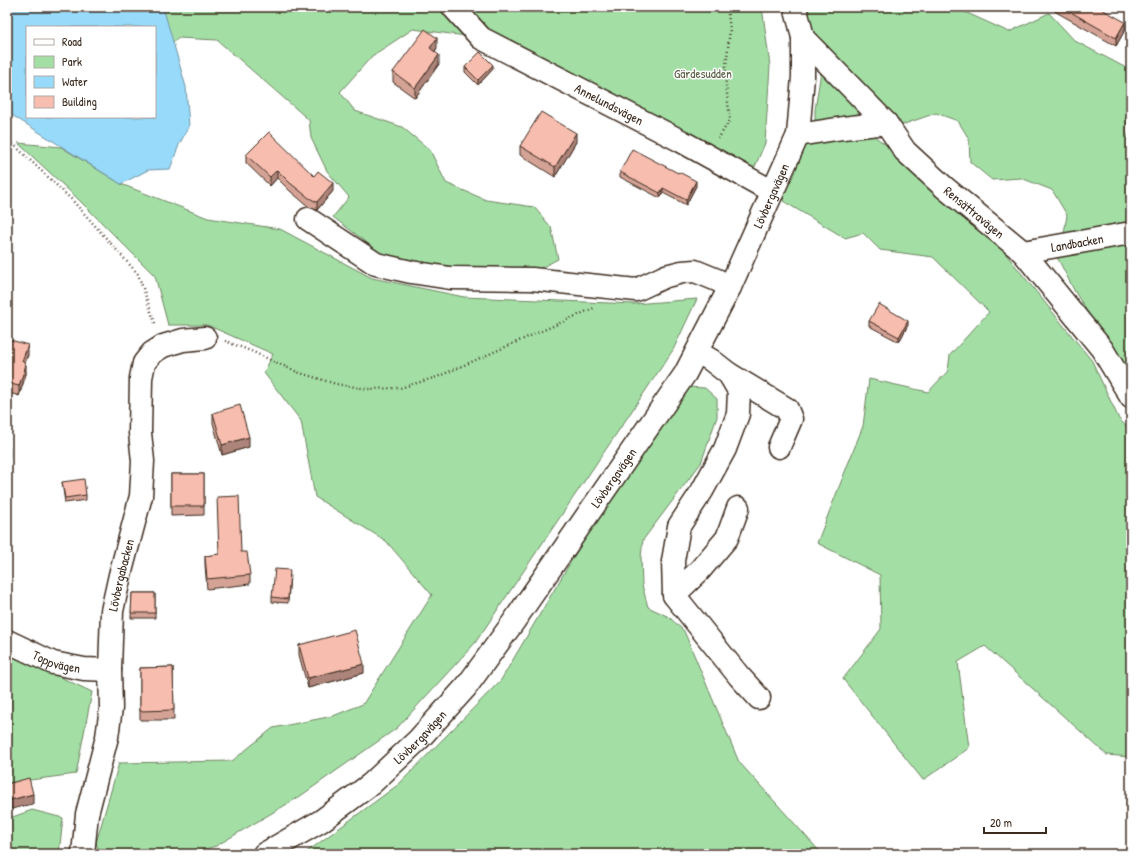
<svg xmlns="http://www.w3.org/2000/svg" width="1138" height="861" viewBox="0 0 1138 861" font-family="'Patrick Hand',sans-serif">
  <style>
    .green { fill: #a3dfa5; stroke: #6f8462 }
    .water { fill: #98dafa; stroke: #7394a2; fill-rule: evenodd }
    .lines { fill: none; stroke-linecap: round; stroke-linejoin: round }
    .minor-casing { stroke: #3b2a1e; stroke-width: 25 }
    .path { stroke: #3b2a1e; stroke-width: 2.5; stroke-dasharray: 1 3; stroke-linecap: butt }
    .minor { stroke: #fff; stroke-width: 22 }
    .wall { fill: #d4a396; stroke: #3b2a1e }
    .shaded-wall { fill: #ad847a; stroke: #3b2a1e }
    .building { fill: #f7bdaf; stroke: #3b2a1e }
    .labels { text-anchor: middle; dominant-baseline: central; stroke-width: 3; stroke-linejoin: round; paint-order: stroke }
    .park-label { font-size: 13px; fill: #5a6046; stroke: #fff }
    .street-label { font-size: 13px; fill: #3b2a1e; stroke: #fff }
  </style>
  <rect width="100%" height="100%" fill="#fff"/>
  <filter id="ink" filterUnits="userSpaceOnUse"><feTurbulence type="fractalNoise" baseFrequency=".025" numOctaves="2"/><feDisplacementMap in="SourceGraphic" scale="8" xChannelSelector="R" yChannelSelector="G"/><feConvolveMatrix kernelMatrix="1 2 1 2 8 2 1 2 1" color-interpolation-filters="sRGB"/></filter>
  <g filter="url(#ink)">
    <g class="green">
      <path d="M28,7H761L763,14L770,66L765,143L751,176L481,38L413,29L372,56L340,92L355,111L402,127L430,150L446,183L486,200L534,207L551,227L558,259L537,270L432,267L383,255L333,217L349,197L327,171L311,138L309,120L217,40L179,38L161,50L155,27Z"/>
      <path d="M806,7H946L965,12L1009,32L1049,13L1075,41L1130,70L1126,131L1131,150V224L1063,239L1067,215L1052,190L1021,178L992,180L970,162L969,139L958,121L936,113L899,126L810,33Z"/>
      <path d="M822,65L868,115L815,124V110Z"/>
      <path d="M843,136H874L907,160L997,243L1092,361L1119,419L1131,431V757L1107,755L985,646L958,662L969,748L923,780L843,679L881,629L880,575L817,543L863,426L869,379L928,392L948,371L950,355L989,312L933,257L880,250L863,233L845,238L783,201L789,166L808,141Z"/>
      <path d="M18,143L61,147L121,184L208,218L280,229L372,278L464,297L634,304L697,299L673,350L475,643L397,728L299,797L216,846L189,854H100L96,843L119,763L232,761L273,728L333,716L363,704L432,595L386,541L315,497L301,421L264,373L273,354L207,325H168L155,276L77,198Z"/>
      <path d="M1131,244V381L1075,292L1056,255Z"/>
      <path d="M687,387L705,388L717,399V417L701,463L643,540L641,557L642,585L648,607L669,617L684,631L739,762L822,854H304L399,784L501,680L599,514Z"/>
      <path d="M7,652L92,692L76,774L7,783Z"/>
      <path d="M32,810L63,818L59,854H7V819Z"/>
    </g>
    <path class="water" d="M7,7H163L186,87L189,126L179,145L170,169L148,170L121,184L7,112ZM27,27H155V117H27Z"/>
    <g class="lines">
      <defs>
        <g id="minor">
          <path id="s1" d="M453,7L481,38L681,141L773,192"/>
          <path id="s2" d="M803,38L886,123L905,151L944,187L1023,252L1102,349L1131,397"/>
          <path d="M798,135L843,128L886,123"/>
          <path d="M308,219L376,264L411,272L450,278L532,279L636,290L666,276L682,272L695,271L717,280L730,287"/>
          <path id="s3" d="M1023,252L1131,233"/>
          <path d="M697,352L711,360L729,374L739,391L738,414L725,449L702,491L679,526L673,561L674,595L739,676L759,698"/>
          <path d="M729,374L787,409L791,419L779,447"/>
          <path d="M674,595L700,570L727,538L738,508"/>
          <path id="s4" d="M7,641L53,663L84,669L110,670"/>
          <path id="s5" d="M83,854L87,814L107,737L111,708L110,670L112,611L120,575L141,496L143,461L140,433L141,378L144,363L152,353L163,346L183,340L205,338"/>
          <path id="s6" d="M264,854L321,821L371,784L419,739L466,687L512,624L685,374L730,287L798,135L803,77V38L800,25L795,7"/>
        </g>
      </defs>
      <use href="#minor" class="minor-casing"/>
      <g class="path">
        <path d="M7,138L73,201L138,274L156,326"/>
        <path d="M718,139L730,120L725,76L730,29L727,7"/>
        <path d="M225,341L251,351L297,372L336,384L368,389L400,388L437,377L594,308"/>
        <path d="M235,854L243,849"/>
      </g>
      <use href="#minor" class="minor"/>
    </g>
    <g class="wall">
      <path d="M1051,7H1098L1125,30L1116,46L1056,12Z"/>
      <path d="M437,48L435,51L439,64L415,98L393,82V72Z"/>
      <path d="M465,67L493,69L478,85L465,72Z"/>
      <path d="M576,142L555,177L520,155V146Z"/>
      <path d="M246,155L314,176L333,191L317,210L309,207L290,191L277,178L270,186L246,163Z"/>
      <path d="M620,172L696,186L686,205L663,193L660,198L620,177Z"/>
      <path d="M869,321L908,325L899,342L869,326Z"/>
      <path d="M7,339L28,355L25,363L26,374L19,396L7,392Z"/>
      <path d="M213,413L249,447L222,455L213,423Z"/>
      <path d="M171,474H204V515L171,516Z"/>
      <path d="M62,482L86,495V500L65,503Z"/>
      <path d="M241,552L250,575V584L207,589L205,565V556Z"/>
      <path d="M290,575L288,603L272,602V597Z"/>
      <path d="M132,593H155V618H131Z"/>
      <path d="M299,645L364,673L308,688L299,655Z"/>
      <path d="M173,667L174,720H140V668Z"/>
    </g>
    <g class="shaded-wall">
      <path d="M1125,22V30L1116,46V38Z"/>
      <path d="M437,38V48L430,58V48Z"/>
      <path d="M439,55V64L415,98V88Z"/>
      <path d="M493,65V69L478,85V80Z"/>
      <path d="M576,133V142L555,177V167Z"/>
      <path d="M277,170V178L270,186V177Z"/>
      <path d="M696,181V186L686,205V200Z"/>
      <path d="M333,183V191L317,210V202Z"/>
      <path d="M663,188V193L660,198V193Z"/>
      <path d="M908,321V325L899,342V337Z"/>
      <path d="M28,345V355L22,371V361Z"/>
      <path d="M26,365V374L19,396V386Z"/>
      <path d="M249,437V447L222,455V445Z"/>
      <path d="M9,448V458L7,463V453Z"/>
      <path d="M364,664V673L308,688V678Z"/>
      <path d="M33,794V804L7,810V801Z"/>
    </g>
    <g class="building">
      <path d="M1062,7H1098L1125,22L1116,38Z"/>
      <path d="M425,29L437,38L430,48L439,55L415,88L393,72Z"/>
      <path d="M480,52L493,65L478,80L465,67Z"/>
      <path d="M541,112L576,133L555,167L520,146Z"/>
      <path d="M269,132L314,176L318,171L333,183L317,202L309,198L290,183L277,170L270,177L246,155Z"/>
      <path d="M632,149L678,173L679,172L696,181L686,200L663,188L660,193L620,172Z"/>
      <path d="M879,304L908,321L899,337L869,321Z"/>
      <path d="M7,339L28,345L22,361L26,365L19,386L7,383Z"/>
      <path d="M240,405L249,437L222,445L213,413Z"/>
      <rect x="171" y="474" width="33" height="32"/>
      <path d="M84,479L86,495L65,498L62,482Z"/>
      <path d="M239,496L241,552H247L250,575L207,579L205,556L219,554L217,497Z"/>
      <path d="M275,569L290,570L288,599L272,597Z"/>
      <path d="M132,593H155V613H131Z"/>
      <path d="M355,630L364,664L308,678L299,645Z"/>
      <path d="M173,667L174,710L140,711V668Z"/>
      <path d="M29,778L33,794L7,801V784Z"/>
    </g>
  </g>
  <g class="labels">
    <g class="park-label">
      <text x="703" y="73">Gärdesudden</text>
    </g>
    <g class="street-label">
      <text stroke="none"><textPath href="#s1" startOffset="186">Annelundsvägen</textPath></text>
      <text stroke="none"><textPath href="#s6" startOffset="844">Lövbergavägen</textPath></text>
      <text stroke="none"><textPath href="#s2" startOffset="245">Rensättravägen</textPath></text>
      <text stroke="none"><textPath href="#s3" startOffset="55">Landbacken</textPath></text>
      <text stroke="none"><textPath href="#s6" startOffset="520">Lövbergavägen</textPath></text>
      <text stroke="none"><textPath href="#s5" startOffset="283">Lövbergabacken</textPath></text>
      <text stroke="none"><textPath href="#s4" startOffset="54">Toppvägen</textPath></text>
      <text stroke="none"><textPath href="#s6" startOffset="196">Lövbergavägen</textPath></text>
    </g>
  </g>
  <rect width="1138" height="861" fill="none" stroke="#fff" stroke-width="24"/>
  <rect x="12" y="12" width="1114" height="837" fill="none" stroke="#3b2a1e" stroke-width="1.5" filter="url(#ink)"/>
  <rect x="26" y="26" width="130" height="92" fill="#ffffff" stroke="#b1aaa5"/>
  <rect x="34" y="39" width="20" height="6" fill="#ffffff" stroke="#b1aaa5"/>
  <text x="62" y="46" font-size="12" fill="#3b2a1e">Road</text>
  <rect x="34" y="56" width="20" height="12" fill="#a3dfa5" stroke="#b1aaa5"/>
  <text x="62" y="66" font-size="12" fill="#3b2a1e">Park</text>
  <rect x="34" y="76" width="20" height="12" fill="#98dafa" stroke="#b1aaa5"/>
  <text x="62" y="86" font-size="12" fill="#3b2a1e">Water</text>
  <rect x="34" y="96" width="20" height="12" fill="#f7bdaf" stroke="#b1aaa5"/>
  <text x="62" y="106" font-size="12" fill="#3b2a1e">Building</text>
  <path d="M984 827v6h62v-6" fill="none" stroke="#3b2a1e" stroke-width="2"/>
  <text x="990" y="827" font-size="12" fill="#3b2a1e" stroke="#ffffff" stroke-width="3" paint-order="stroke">20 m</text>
</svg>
